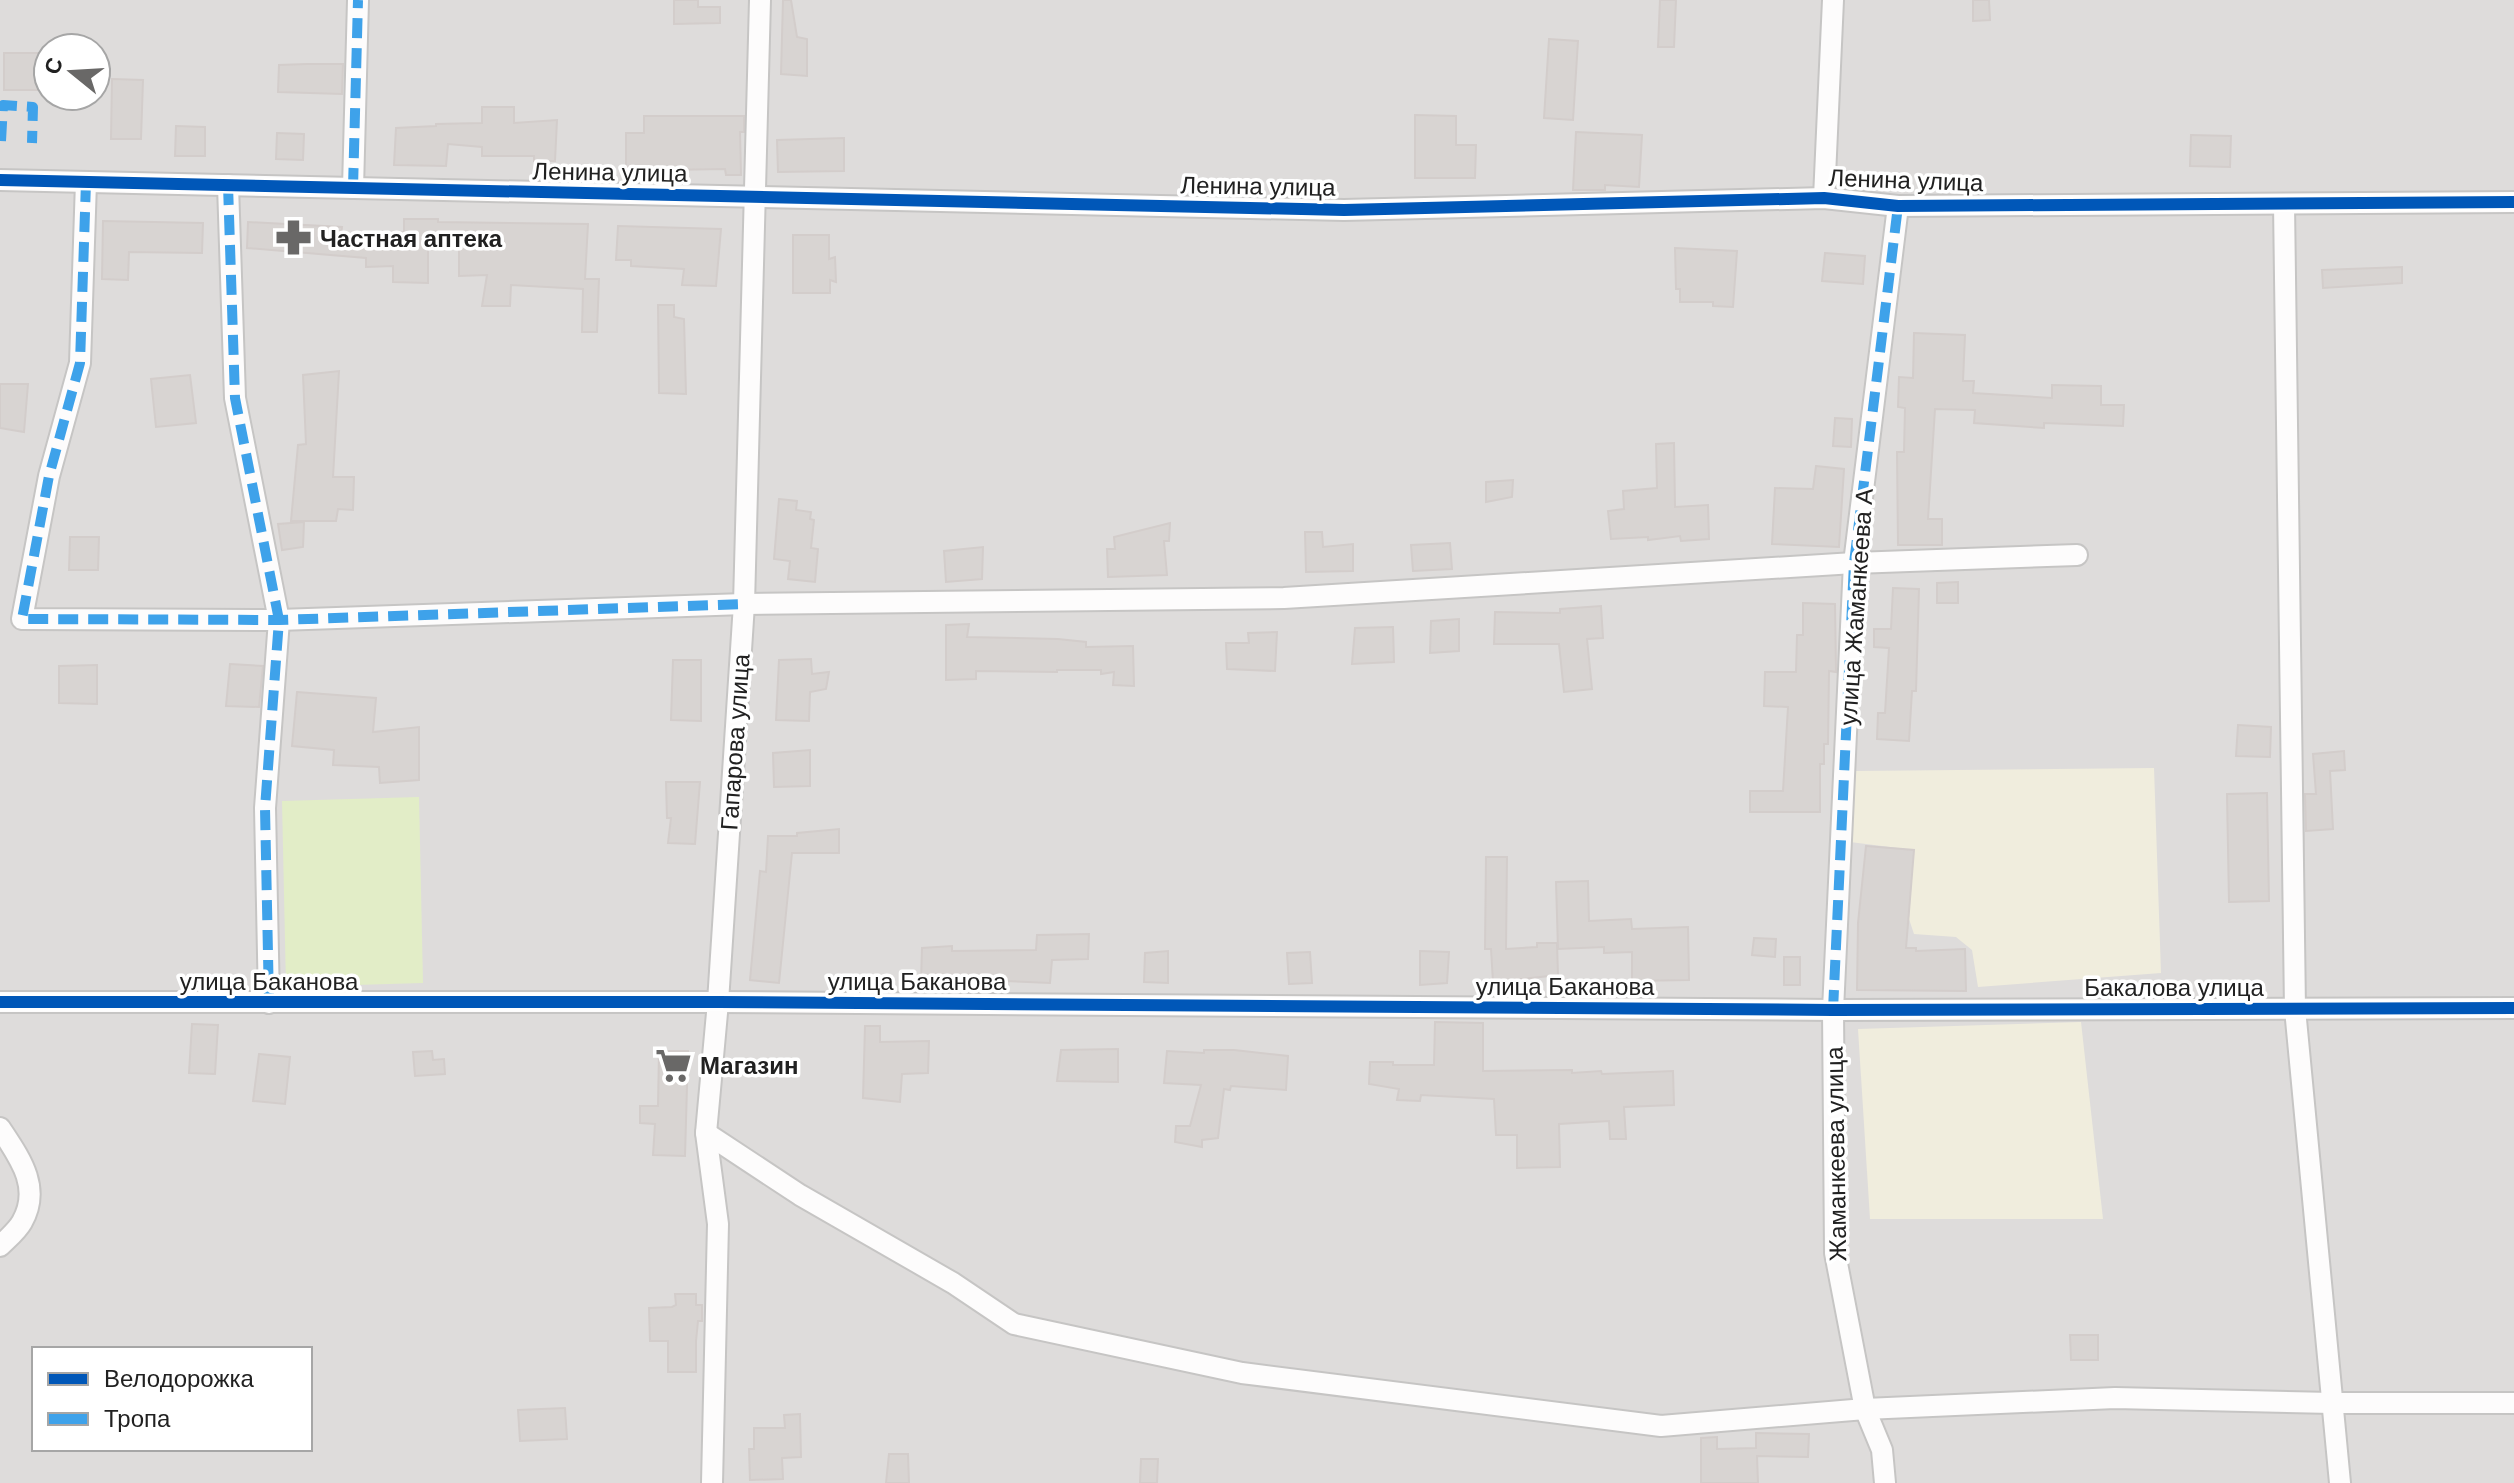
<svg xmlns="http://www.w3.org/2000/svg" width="2514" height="1483" viewBox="0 0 2514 1483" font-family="Arial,sans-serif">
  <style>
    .residential { fill: #dedcdb; fill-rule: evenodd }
    .farmland { fill: #f0eddd }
    .grass { fill: #e2edc7 }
    .building { fill: #d8d4d2; stroke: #d3cdcb; stroke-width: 2 }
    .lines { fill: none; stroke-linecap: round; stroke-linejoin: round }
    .street-casing { stroke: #c6c5c4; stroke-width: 24 }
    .street { stroke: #fdfcfc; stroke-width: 20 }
    .quiet { stroke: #3ea2ea; stroke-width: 10; stroke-dasharray: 20 10; stroke-linecap: butt }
    .cycleway-casing { stroke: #fff; stroke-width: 17 }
    .cycleway { stroke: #0057b8; stroke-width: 12 }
    .labels { text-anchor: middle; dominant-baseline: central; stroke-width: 7; stroke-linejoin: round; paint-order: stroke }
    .street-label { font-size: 24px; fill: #212121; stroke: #fff }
    .poi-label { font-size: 24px; font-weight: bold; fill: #212121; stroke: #fff; text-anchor: start }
  </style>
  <rect width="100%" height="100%" fill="#efecea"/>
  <path class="residential" d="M0,0H2514V1483H0ZM48,48H96V96H48ZM34,1349H310V1449H34Z"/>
  <g class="farmland">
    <path d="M2154,768L2161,973L1978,987L1972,950L1956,937L1914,934L1909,919L1914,850L1850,842L1856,771Z"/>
    <path d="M2081,1022L2103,1219H1870L1858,1029Z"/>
  </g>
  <path class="grass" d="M419,797L423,983L286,987L282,801Z"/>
  <g class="building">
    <path d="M674,0H698V7H720V23L674,24Z"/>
    <path d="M783,0H791L797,37L807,39V76L781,74Z"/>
    <path d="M1660,0H1676L1674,47H1658Z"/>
    <path d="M1973,0H1989L1990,20L1973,21Z"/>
    <path d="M1549,39L1578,41L1573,120L1544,118Z"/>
    <rect x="4" y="53" width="44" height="37"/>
    <path d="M307,64H343L342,94L278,92L279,65Z"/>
    <path d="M112,79L143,80L141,139H111Z"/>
    <path d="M482,107H514V123L557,120L555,161H534V156H482V147L448,144L446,166L394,165L396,128L436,126V124L482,123Z"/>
    <path d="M1415,115L1456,116V145H1476L1475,178H1415Z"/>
    <path d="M644,116H744V132H740L741,175H726L725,169L665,170V167H626V133H644Z"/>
    <path d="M176,126L205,127V156H175Z"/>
    <path d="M1576,132L1642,135L1639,187L1605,185V190H1573Z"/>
    <path d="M277,133L304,134L303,160L276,159Z"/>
    <path d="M2191,135L2231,136L2230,167L2190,166Z"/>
    <path d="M844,138V171L778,172L777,140Z"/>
    <path d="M404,219H438V222L588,224L585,279H599L597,332H582L583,289L511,285L510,306H482L487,275L459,276V240L428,242V283L393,282V266L366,267V258L247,248L248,222L342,227L341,235L404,232Z"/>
    <path d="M103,221L203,223L202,253L129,252L128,280L102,279Z"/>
    <path d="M618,226L721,229L716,286L682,285L684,269L631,266V260H616Z"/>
    <path d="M793,235H829V259L835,257L836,282L830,280V293H793Z"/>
    <path d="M1675,248L1737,251L1733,307L1713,306V302H1680V289H1676Z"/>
    <path d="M1825,253L1865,256L1863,284L1822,281Z"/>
    <path d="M2402,267V283L2323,288L2322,270Z"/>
    <path d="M658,305H674V317L684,319L686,394L659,393Z"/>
    <path d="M1914,333L1965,335L1963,381H1974L1973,393L2052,398V385L2101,386V405H2124L2123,426L2044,423V428L1974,423L1975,410L1935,409L1928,519H1942V545H1898L1897,452H1904L1905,408L1898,407L1899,377L1913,378Z"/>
    <path d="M339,371L333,477H354L353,510L338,509L336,521H291L298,445L306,444L303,375Z"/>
    <path d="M190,375L196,423L156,427L151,379Z"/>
    <path d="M0,384H28L24,432L0,428Z"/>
    <path d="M1835,418L1852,419L1851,447L1833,446Z"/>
    <path d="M1674,443L1675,507L1708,505L1709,539L1681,541L1680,536L1648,540V537L1611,539L1608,511L1624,509L1623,491L1657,488L1656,444Z"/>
    <path d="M1816,466L1844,469L1839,547L1772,544L1775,488L1813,489Z"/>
    <path d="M1513,480L1512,497L1486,502V482Z"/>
    <path d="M779,499L797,501L796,510L811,512L810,519L814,520L811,548L818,549L815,582L788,579L790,561L774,559Z"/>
    <path d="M304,522L303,547L282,550L278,524Z"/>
    <path d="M1170,523L1169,541H1164L1167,575L1108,577L1107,549H1115L1114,537Z"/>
    <path d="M1305,532H1322L1323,547L1353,544V571L1306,572Z"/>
    <path d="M70,537H99L98,570H69Z"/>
    <path d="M1450,543L1452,569L1413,571L1411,545Z"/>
    <path d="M983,547L982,579L946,582L944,551Z"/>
    <path d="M1958,582V603H1937V583Z"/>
    <path d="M1893,588L1919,589L1916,691H1912L1909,741L1877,739L1878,713H1885L1889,648L1874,647V629H1891Z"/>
    <path d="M1803,603L1835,604L1836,672L1829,671L1828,744H1824V764H1820V812H1750V791H1783L1788,707L1764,706L1765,672H1796L1797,635H1803Z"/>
    <path d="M1601,606L1603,638L1587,639L1592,689L1564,692L1559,644H1494L1495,612L1560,613V609Z"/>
    <path d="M1459,619V651L1430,653L1431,621Z"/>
    <path d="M969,624L967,637L1058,639L1086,642V647L1133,646L1134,686L1113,685L1114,672L1101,674V670H1057V672L976,671V679L946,680V625Z"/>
    <path d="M1393,627L1394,662L1352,664L1355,628Z"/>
    <path d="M1277,632L1275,671L1227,669L1226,643H1249L1248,633Z"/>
    <path d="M811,659L812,674L829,672L826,689L810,692L809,721L776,720L779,660Z"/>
    <path d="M673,660H701V721L671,720Z"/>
    <path d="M230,664L263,666L259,707L226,706Z"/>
    <path d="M97,665V704L59,703V666Z"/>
    <path d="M297,692L376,698L373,732L419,727V780L380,783L379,767L333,765L334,750L292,746Z"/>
    <path d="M2238,725L2271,727L2270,757L2236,756Z"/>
    <path d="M810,750V786L774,787L773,753Z"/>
    <path d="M2344,751L2345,770L2330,771L2333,829L2306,831L2305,794H2316L2313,754Z"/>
    <path d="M666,782H700L695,844L668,843L671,818H667Z"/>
    <path d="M2267,793L2269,901L2229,902L2227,794Z"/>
    <path d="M839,829V853H792L779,983L750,980L760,871L766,872L768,836H797V833Z"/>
    <path d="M1866,846L1914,850L1906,948H1916V951L1965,949L1966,991L1857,990L1858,923Z"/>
    <path d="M1486,857H1507L1506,949L1537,947V943H1557L1558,975L1493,982L1491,949H1485Z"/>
    <path d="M1588,881L1589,921L1631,919L1632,929L1688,927L1689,980L1632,981V952L1604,953V947L1558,949L1556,882Z"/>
    <path d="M1089,934L1088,959L1052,960L1050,983L1004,981L1003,987L986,986V979H950V983L921,982L922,948L952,946V951L1036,950L1037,935Z"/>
    <path d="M1754,938L1776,939L1775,957L1752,955Z"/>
    <path d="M1168,951V983L1144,982L1145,953Z"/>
    <path d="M1420,951L1449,952L1447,983L1420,985Z"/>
    <path d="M1310,952L1312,983L1289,984L1287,953Z"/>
    <rect x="1784" y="957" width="16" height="28"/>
    <path d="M1435,1022L1483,1023V1071L1572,1070V1073L1601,1071L1602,1074L1673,1071L1674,1105L1624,1107L1626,1139H1610L1609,1121L1559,1124L1560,1167L1517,1168V1135H1496L1494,1099L1421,1095L1420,1101L1397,1100L1399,1089L1369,1084L1370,1062H1393V1065H1434Z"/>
    <path d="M192,1024L218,1025L215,1074L189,1073Z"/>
    <path d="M865,1026H880V1042L929,1041L928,1073L902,1074L900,1102L863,1098Z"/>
    <path d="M1118,1049V1082L1057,1081L1061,1050Z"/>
    <path d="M1204,1050H1234L1288,1056L1286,1090L1231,1086L1230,1090L1224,1089L1218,1138L1202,1140V1147L1175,1142L1176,1126H1190L1201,1085L1164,1083L1167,1051L1204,1053Z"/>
    <path d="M432,1051L433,1060L444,1059L445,1074L415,1076L413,1052Z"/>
    <path d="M659,1051H688L685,1156L653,1155L655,1124L640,1123V1106H658Z"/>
    <path d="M259,1054L290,1057L285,1104L253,1101Z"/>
    <path d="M675,1294H696V1305H702V1321H698L696,1341V1372H668V1341H650L649,1308L672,1307L676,1305Z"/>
    <path d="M2070,1335H2098V1360H2071Z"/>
    <path d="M565,1408L567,1439L520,1441L518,1410Z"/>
    <path d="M800,1414L801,1457L782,1458L783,1479L750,1480L749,1449H754V1428H785L784,1415Z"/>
    <path d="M1756,1433L1809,1434L1808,1457L1757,1456L1758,1483H1701V1438L1717,1437V1449L1756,1448Z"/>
    <path d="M889,1454H908L909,1483H886Z"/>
    <path d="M1141,1459H1158L1157,1483H1140Z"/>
  </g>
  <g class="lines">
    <defs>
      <g id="street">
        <path d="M0,180L1344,210L1824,198L1898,206L2514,202"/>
        <path d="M86,182L80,363L49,476L22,619L279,620L744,604L1284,598L1854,563L2077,555"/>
        <path d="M228,185L235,398L279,620L265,808L269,1003"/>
        <path d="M353,188L358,0"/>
        <path d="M1824,198L1833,0"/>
        <path d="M2284,204L2295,1009L2340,1483"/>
        <path d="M0,1002H718L1833,1010L2514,1008"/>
        <path d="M0,1128C19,1157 42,1187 22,1222C17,1231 7,1239 0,1246"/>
        <path d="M706,1133L800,1195L953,1283L1014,1324L1242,1373L1661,1426L1865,1409L2115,1398L2332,1403H2514"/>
        <path d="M712,1483L718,1224L706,1133L718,1002L744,604L760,0"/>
        <path d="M1885,1483L1882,1450L1865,1409L1835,1253L1833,1010L1854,563L1898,206"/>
      </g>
    </defs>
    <use href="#street" class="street-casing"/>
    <use href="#street" class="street"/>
    <g class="quiet">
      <path d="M1,141L3,105L33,107L32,143"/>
      <path d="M86,182L80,363L49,476L22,619L279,620L744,604"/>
      <path d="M228,185L235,398L279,620L265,808L269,1003"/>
      <path d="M353,188L358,0"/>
      <path d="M1833,1010L1854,563L1898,206"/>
    </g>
    <defs>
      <g id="cycleway">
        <path d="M0,180L1344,210L1824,198L1898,206L2514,202"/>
        <path d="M0,1002H718L1833,1010L2514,1008"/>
      </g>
    </defs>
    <use href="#cycleway" class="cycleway-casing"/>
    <use href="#cycleway" class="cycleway"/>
  </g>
  <defs>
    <symbol id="pharmacy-bare" viewBox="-9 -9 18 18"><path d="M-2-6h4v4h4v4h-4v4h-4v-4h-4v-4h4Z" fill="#696867" stroke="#fff" stroke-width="2.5" paint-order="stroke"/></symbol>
    <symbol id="supermarket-bare" viewBox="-9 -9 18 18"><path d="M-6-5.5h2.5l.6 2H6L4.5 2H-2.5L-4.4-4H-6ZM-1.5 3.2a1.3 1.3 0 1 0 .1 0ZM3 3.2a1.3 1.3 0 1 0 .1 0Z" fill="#696867" stroke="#fff" stroke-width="2.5" paint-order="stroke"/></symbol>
  </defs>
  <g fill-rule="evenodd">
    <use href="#pharmacy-bare" x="268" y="212" width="51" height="51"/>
    <use href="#supermarket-bare" x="648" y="1040" width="51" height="51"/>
  </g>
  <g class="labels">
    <g class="street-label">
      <text transform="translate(610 172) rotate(1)">Ленина улица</text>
      <text transform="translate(1906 180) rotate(2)">Ленина улица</text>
      <text transform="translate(1258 186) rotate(1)">Ленина улица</text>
      <text transform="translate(1856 607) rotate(-86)">улица Жаманкеева А</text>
      <text transform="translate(735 742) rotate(-86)">Гапарова улица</text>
      <text x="269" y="981">улица Баканова</text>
      <text x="917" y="981">улица Баканова</text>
      <text x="1565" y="986">улица Баканова</text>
      <text x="2174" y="987">Бакалова улица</text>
      <text transform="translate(1836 1154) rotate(-91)">Жаманкеева улица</text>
    </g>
    <g class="poi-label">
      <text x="320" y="238">Частная аптека</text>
      <text x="700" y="1065">Магазин</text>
    </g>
  </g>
  <rect x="32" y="1347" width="280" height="104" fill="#ffffff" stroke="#a6a6a6" stroke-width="2"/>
  <rect x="48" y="1373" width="40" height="12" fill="#0057b8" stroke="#a6a6a6" stroke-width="2"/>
  <text x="104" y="1387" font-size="24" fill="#212121">Велодорожка</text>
  <rect x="48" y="1413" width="40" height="12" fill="#3ea2ea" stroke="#a6a6a6" stroke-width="2"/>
  <text x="104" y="1427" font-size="24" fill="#212121">Тропа</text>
  <g transform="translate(72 72) rotate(288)"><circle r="38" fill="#ffffff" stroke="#a6a6a6" stroke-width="2"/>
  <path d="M0-6L14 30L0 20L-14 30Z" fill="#696867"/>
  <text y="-12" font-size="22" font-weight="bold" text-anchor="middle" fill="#212121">С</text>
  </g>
</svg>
